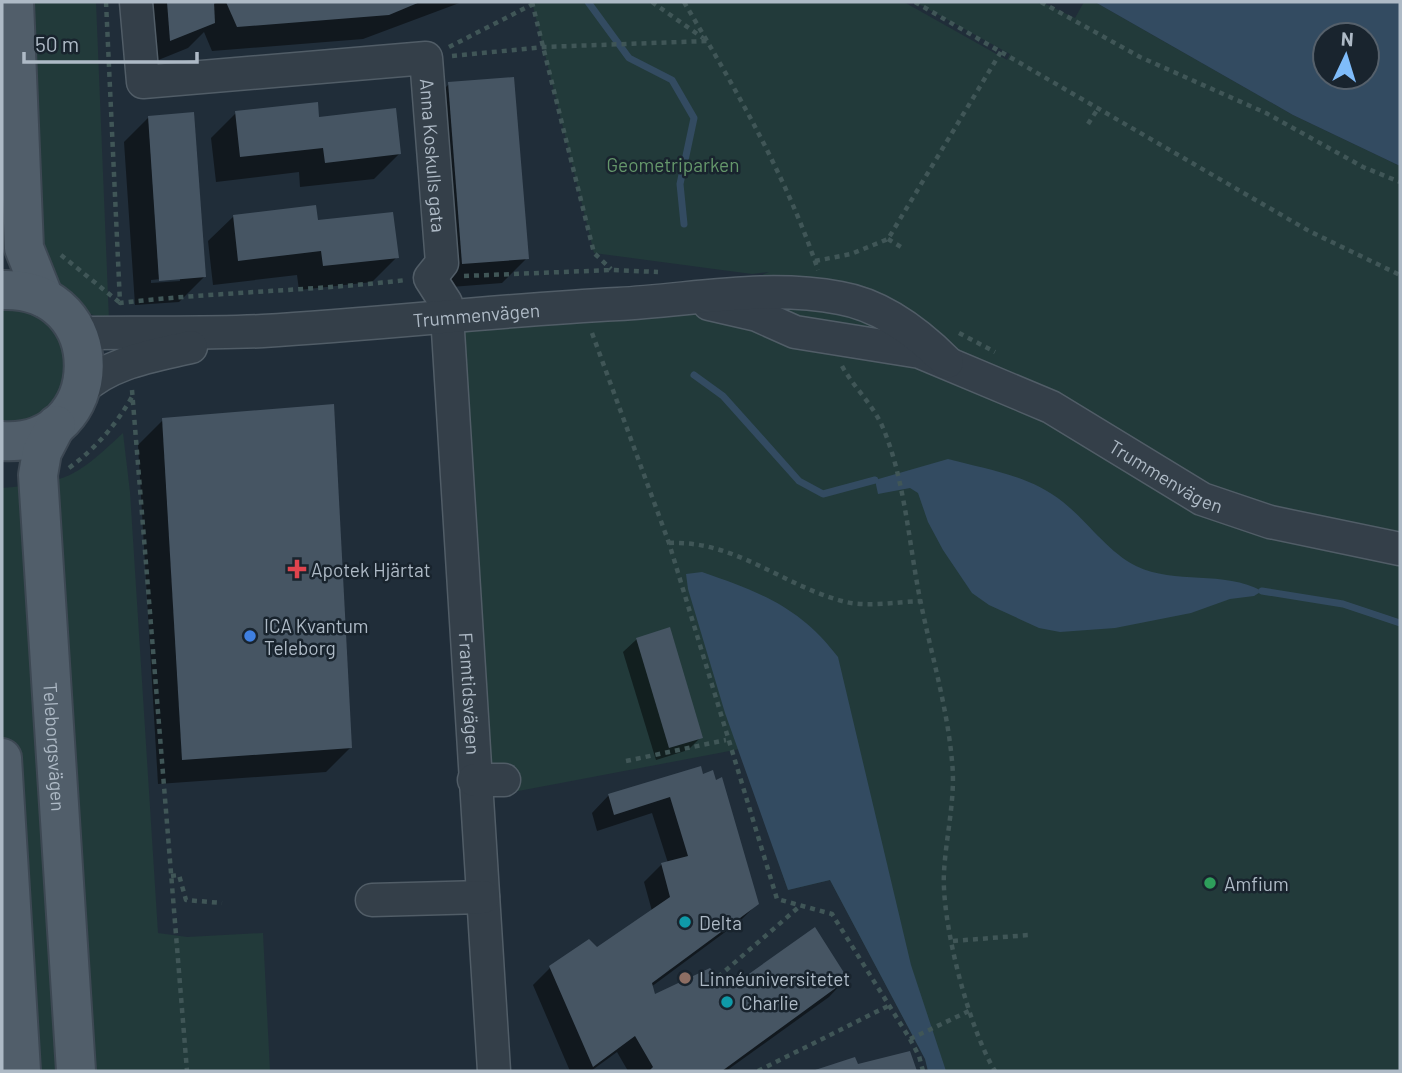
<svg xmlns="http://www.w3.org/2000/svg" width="1402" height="1073" viewBox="0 0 1402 1073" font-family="Barlow,sans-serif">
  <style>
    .green { fill: #223a3a }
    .water { fill: #334b61; fill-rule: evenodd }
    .shadow { fill: #0007; fill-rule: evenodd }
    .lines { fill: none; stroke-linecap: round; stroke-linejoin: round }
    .stream { stroke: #334b61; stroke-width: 7 }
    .building { fill: #465563 }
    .minor-casing { stroke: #515d67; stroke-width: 35 }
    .major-casing { stroke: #3d4853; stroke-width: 42 }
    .path { stroke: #405657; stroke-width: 4.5; stroke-dasharray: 5 5; stroke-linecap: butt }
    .minor { stroke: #343f49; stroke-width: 32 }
    .major { stroke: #515e6a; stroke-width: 38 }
    .health-dot { fill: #e0444e; stroke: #19242e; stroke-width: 2.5 }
    .shop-dot { fill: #3f7fe0; stroke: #19242e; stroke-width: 2.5 }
    .leisure-dot { fill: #2e9e5b; stroke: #19242e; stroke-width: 2.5 }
    .culture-dot { fill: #0f9aa8; stroke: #19242e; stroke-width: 2.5 }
    .education-dot { fill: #8d6e63; stroke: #19242e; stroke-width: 2.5 }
    .labels { text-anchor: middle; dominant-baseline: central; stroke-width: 5; stroke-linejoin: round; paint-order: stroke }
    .street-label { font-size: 19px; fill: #aebac6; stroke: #19242e }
    .park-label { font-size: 19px; fill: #65976b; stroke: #19242e }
    .poi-label { font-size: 19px; fill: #aebac6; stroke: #19242e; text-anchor: start }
  </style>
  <rect width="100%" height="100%" fill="#202d39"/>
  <g class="green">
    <path d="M34,2H96L109,320L75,309L51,280L38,221Z"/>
    <path d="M532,2H904L1007,60L1010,54L915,2H1041L1075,18L1084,2H1095L1293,115L1400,166V1071H928L925,1059L830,880L788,890L740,749L477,799L459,331L680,311L769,272L752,274L594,253Z"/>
    <path d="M2,303L41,310L73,359L51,414L2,427Z"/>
    <path d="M123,433L130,492L158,933L187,937L263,933L270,1071H2V488C68,482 75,478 123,433Z"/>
  </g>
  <g class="water">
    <path d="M1095,2H1400V166L1293,115ZM1325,35H1367V77H1325Z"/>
    <path d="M948,459C989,470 1029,475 1063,502C1088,522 1108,552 1136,566C1175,585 1224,570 1262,591L1254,596L1230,599L1191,613L1115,628L1060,632L1039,628L989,605L972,593L943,550L928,522L918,493L910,488L878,494L875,480Z"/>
    <path d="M702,572C760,592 800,607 838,657L911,965L946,1071H928L925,1059L830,880L788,890L725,713L688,589L686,574Z"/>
  </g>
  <g class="shadow">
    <path d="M141,2H212V6L217,2H462L363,39L212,51L204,32L188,48L146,65Z"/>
    <path d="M449,84L527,258L502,283L438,288L424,109Z"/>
    <path d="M236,113L318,118L399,154L374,179L300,187L299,172L216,182L211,138Z"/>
    <path d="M149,117L204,277L179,302L135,305L124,142ZM180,277V281L151,283V280Z"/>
    <path d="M234,216L316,222L397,257L372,282L299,290L297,275L213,285L208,241Z"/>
    <path d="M163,420L351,747L326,772L158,784L138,445Z"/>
    <path d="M637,639L701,737L688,750L656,760L623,652Z"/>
    <path d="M699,768L757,904L740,921L651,987L654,996L846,979L829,997L726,1071H628L617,1052L591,1071H570L533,985L550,968L597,949L652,911L644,882L662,864L668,863L652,813L597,831L592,813L609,795Z"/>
    <path d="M909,1053L916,1071H815L854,1059L857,1067Z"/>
  </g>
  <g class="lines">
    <g class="stream">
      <path d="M588,2L629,58L672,80L694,118L680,184L684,224"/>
      <path d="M694,375L723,396L799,481L823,494L875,480"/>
      <path d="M1262,591L1343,604L1400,623"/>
    </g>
  </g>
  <g class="building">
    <path d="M167,2H214L215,23L170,41Z"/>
    <path d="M226,2H420L389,15L237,27Z"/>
    <path d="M514,77L529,259L462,264L448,82Z"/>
    <path d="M318,102L319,117L396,108L401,154L325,163L323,148L240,157L235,111Z"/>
    <path d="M194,112L206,277L159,281L148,116Z"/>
    <path d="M316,205L318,220L393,212L399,258L323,266L321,251L238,261L233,215Z"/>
    <path d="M334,404L352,748L182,760L162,418Z"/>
    <path d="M670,627L703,738L669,748L636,638Z"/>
    <path d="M701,766L703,774L713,770L716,780L722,777L759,904L652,983L655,994L710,968L729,988L815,927L848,979L722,1071H649L653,1067L635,1036L593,1067L549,966L589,939L597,947L670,897L661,863L688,856L670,797L614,815L608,794Z"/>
    <path d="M910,1051L917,1071H812L855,1057L858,1064Z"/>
  </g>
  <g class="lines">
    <defs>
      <g id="minor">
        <path id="s1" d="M136,2L143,82L426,58L442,263L430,278L446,303L447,315L494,1071"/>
        <path id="s2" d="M709,304L757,315L795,332L920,352L1051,407L1202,499L1270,522L1400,549"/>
        <path id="s3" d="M78,333C140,332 201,334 263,331C382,324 499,310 618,304C693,300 764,284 840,298C881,305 918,333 947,362"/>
        <path d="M81,390C110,362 153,356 191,347"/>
        <path d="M474,780H504"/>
        <path d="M372,900L483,897"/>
      </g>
      <g id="major">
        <path d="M14,2L24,248L44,298"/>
        <path d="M2,290C113,286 109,448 2,441"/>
        <path id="s4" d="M56,425L42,452L38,475L76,1071"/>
        <path d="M2,758L21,1071"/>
      </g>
    </defs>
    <use href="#minor" class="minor-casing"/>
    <use href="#major" class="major-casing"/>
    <g class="path">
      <path d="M106,2L120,303C215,292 311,291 406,280"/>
      <path d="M532,2L594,253L611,269"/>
      <path d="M652,2L703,38"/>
      <path d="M684,2C735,88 786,175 818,270"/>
      <path d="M915,2L1309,231L1400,275"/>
      <path d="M1041,2L1140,57L1266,113L1363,167L1400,182"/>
      <path d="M449,47L537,2"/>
      <path d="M452,56L544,47L707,41"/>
      <path d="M1088,124L1099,107"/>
      <path d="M888,239L901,247"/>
      <path d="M61,255L119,302"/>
      <path d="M815,261L851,254L888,239L1002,50"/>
      <path d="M464,276L612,270L658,272"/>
      <path d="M592,333L669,543L777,899L832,914L910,1039L919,1056L923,1071"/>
      <path d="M959,333L995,352"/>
      <path d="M842,366C854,388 873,404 883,428C904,477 909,542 919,594C930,650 947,705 952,761C956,798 946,835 944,872C941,922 969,1029 995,1071"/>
      <path d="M132,390L187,1071"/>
      <path d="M69,468C96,448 115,426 132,397"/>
      <path d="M669,543C736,540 784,587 846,602C868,607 898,602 921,601"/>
      <path d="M626,761L726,740"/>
      <path d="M171,876L179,875L186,900L222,903"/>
      <path d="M953,941L1029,935"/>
      <path d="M718,977L800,906"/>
      <path d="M910,1039L969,1011"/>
      <path d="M758,1071L890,1005"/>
    </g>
    <use href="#minor" class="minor"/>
    <use href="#major" class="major"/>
  </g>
  <path class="health-dot" d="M293.5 558.5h7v7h7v7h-7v7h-7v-7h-7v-7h7z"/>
  <circle class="shop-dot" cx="250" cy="636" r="7"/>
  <circle class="leisure-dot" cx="1210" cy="883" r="7"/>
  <g class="culture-dot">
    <circle cx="685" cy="922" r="7"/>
    <circle cx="727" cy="1002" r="7"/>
  </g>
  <circle class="education-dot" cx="685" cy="978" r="7"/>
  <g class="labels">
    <g class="street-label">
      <text stroke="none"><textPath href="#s1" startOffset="462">Anna Koskulls gata</textPath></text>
      <text stroke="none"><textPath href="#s3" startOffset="399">Trummenvägen</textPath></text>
      <text stroke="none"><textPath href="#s2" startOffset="494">Trummenvägen</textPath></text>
      <text stroke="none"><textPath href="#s1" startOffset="1010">Framtidsvägen</textPath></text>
      <text stroke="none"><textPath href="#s4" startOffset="326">Teleborgsvägen</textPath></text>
    </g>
    <g class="park-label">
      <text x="673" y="164">Geometriparken</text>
    </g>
    <g class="poi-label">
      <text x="311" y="569">Apotek Hjärtat</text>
      <text x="264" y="625">ICA Kvantum<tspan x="264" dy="22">Teleborg</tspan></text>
      <text x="1224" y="883">Amfium</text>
      <text x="699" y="922">Delta</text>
      <text x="699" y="978">Linnéuniversitetet</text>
      <text x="741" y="1002">Charlie</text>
    </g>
  </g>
  <rect width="1402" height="1073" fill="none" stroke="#aebac6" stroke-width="7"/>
  <g transform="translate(1346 56) rotate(4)"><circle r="33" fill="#19242e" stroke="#55606b" stroke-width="2"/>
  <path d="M0-5L12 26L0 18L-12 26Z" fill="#7fbcfa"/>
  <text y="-10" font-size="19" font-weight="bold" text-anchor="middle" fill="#aebac6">N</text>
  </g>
  <path d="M24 52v10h173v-10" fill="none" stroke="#aebac6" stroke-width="3.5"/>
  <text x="35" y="52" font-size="21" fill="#aebac6" stroke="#19242e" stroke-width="5" paint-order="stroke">50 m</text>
</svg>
